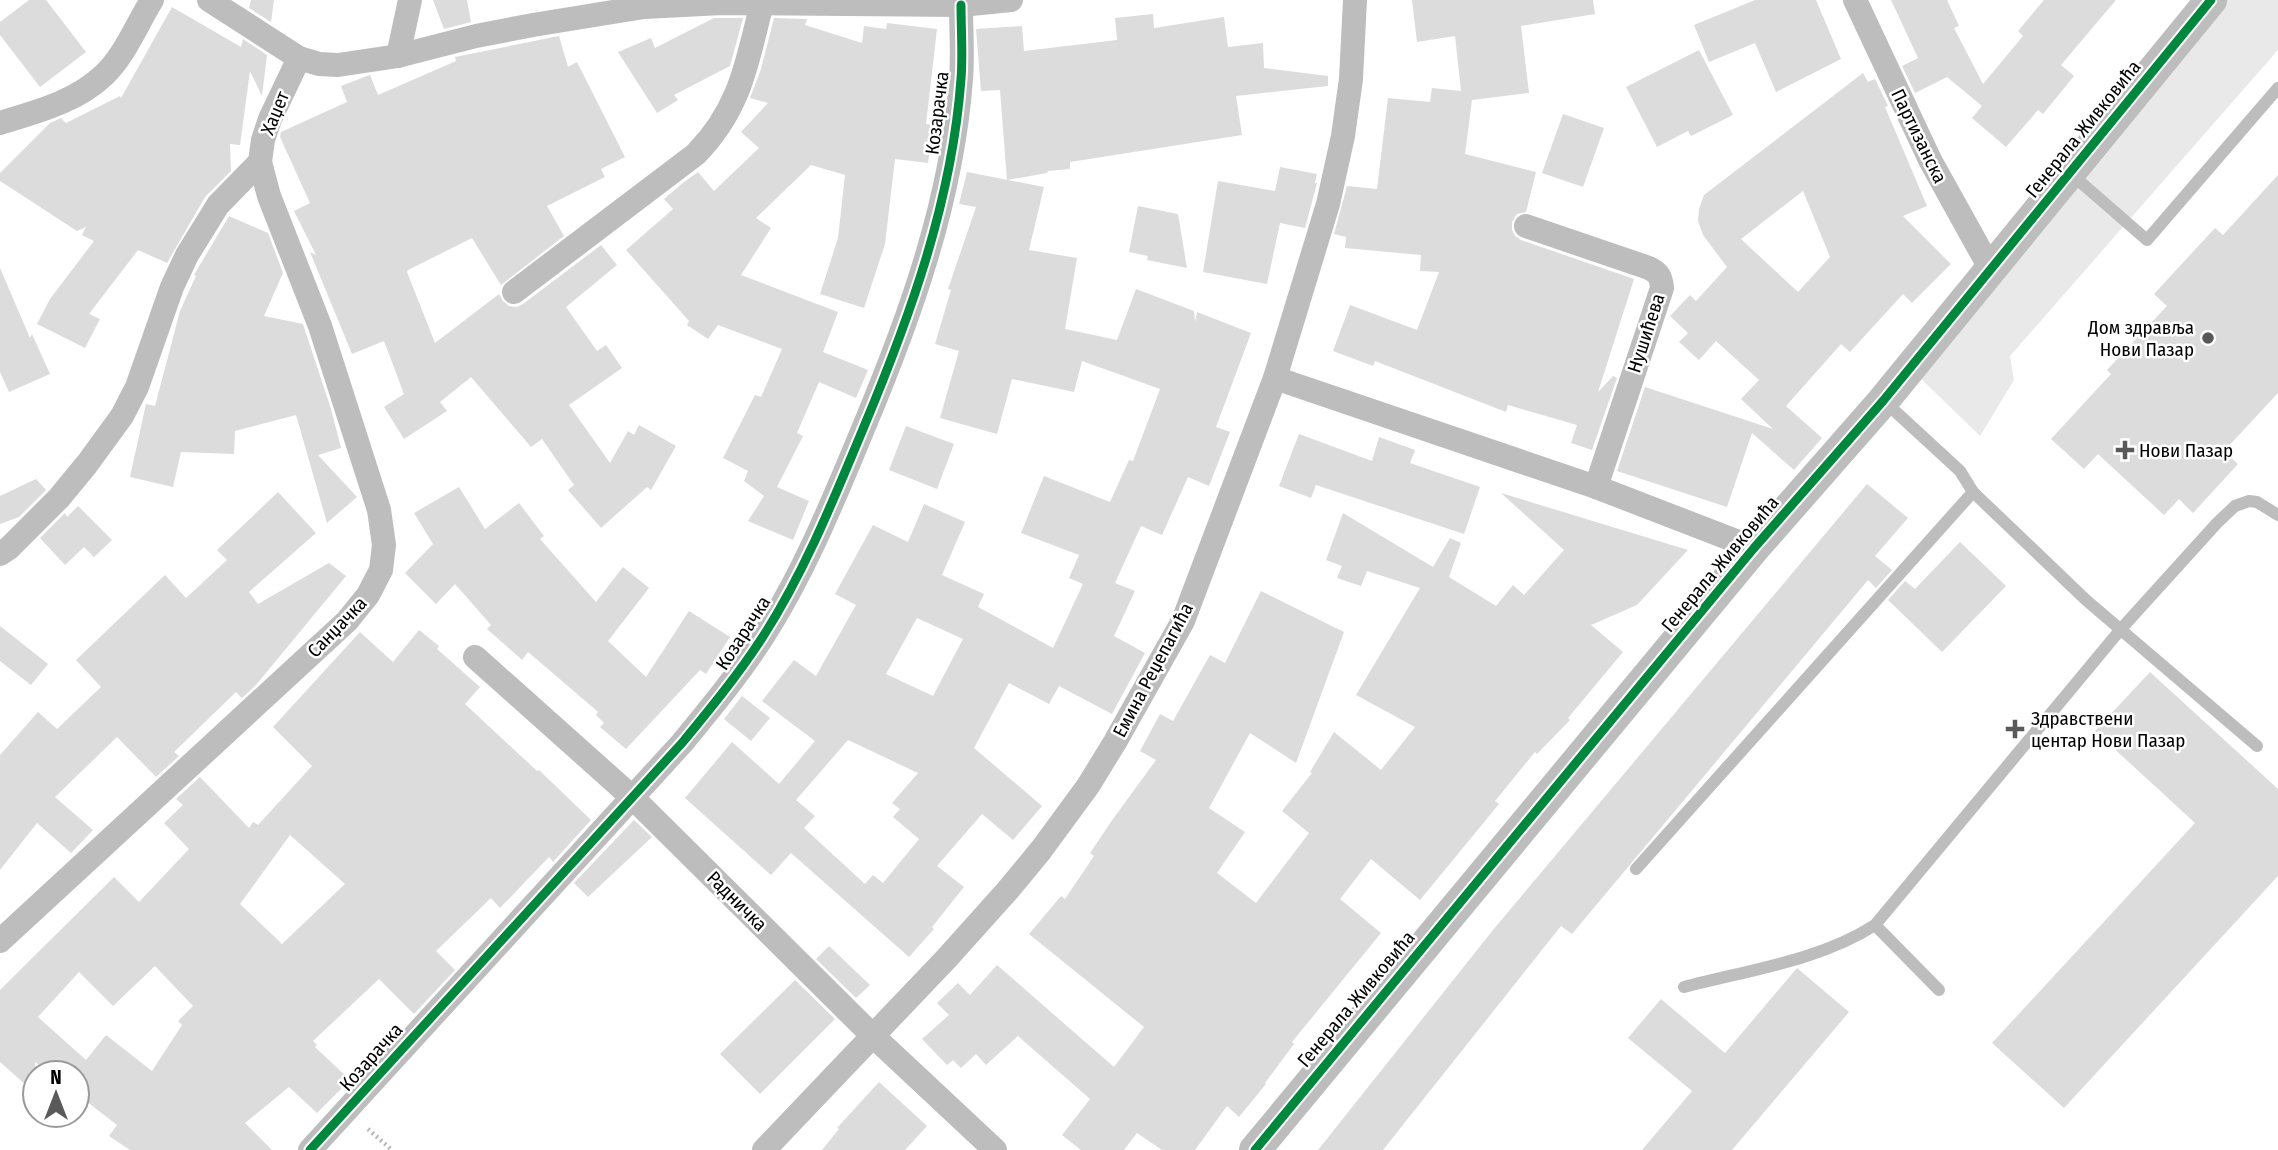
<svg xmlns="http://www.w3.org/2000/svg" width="2278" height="1150" viewBox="0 0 2278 1150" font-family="'Fira Sans Condensed',sans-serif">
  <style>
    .green { fill: #e9e9e9 }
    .building { fill: #dcdcdc; fill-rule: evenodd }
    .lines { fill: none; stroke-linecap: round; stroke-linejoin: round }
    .path { stroke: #b8b8b8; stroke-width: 4.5; stroke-dasharray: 2 3.5; stroke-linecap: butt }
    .service { stroke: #bdbdbd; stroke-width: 12 }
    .minor { stroke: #bdbdbd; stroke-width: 24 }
    .tertiary { stroke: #bdbdbd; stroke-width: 32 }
    .cycleway-casing { stroke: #fff; stroke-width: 13 }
    .cycleway { stroke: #00873e; stroke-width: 9 }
    .poi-dot { fill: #595959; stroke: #fff; stroke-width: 2.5 }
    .labels { text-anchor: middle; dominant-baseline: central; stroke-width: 5; stroke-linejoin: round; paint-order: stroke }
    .street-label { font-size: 19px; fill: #000; stroke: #fff }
    .poi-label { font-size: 19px; fill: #000; stroke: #fff; text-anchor: start }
  </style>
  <rect width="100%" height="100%" fill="#fff"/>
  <path class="green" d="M2211,0H2278V50L2010,356L2014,380L1980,436L1910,368Z"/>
  <g class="building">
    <path d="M29,0H46L86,52L40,87L0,35V22Z"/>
    <path d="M251,0H274L271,22L249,8Z"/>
    <path d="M433,0H467L471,22L444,29Z"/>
    <path d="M1412,0H1593L1595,14L1521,26L1529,93L1472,100L1465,154L1536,172L1526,212L1517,214L1512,222V230L1515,236L1521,240L1634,279L1598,392L1613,376L1617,378L1592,450L1571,443L1577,425L1508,405L1506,412L1375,361L1373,366L1333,351L1350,305L1417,330L1439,272L1420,271L1421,255L1345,248L1346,237L1334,234L1347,186L1377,189L1388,98L1430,102L1432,88L1461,91L1455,36L1417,42Z"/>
    <path d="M1755,0H1816L1841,59L1776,92L1755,43L1709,62L1694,25Z"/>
    <path d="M1891,0H1947L1959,26L1954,28L1983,84L2023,36L2018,31L2044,0H2116L2061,65L2074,76L2043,114L2038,110L2006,147L1972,118L1982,106L1947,77L1915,93L1902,66L1918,58Z"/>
    <path d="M172,7L241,47L243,39L267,55L262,96L250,71L240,145L230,144L231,171L205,197L167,263L138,250L89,314L100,319L85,348L37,324L50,299L94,241L82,235L86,227L77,231L0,181V173L50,123L61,118L66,123L120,96L121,98Z"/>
    <path d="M1153,14L1154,28L1224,17L1228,47L1263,43L1264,68L1328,76V86L1236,96L1242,135L1070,162V169L1048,171L1047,173L1007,180L1000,90L981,91L976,29L1022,26L1024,51L1117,40L1115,18Z"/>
    <path d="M714,18H743L730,66L674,95L678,100L657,113L618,52L651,38L655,48Z"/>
    <path d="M774,18L807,19L805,25L862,43L864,26L886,29L887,23L937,29L926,124L933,125L928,163L895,159L885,244L864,308L820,294L838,238L845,175L811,165L756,218L771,228L741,275L838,312L823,352L868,370L856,398L819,382L797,433L803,436L777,487L809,501L793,540L748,521L764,496L744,481L748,471L723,458L755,395L761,397L782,349L718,325L708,339L687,325L689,321L626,250L673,209L664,199L684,182L698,172L714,191L759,148L741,132L768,103L750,98L761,69Z"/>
    <path d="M559,36L568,67L577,62L625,157L601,169L605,177L547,206L564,236L501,285L472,238L408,270L407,272L435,343L499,294L503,301L509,306L517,307L523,304L601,245L617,265L566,307L597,351L606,345L622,368L569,405L610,463L628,431L634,435L639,425L676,446L651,490L647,487L601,528L568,490L574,485L542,439L531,447L471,377L440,402L447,411L404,439L384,407L404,394L384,341L352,354L310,252L316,255L294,211L310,203L280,137L281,132L347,102L341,86L367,76L370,75L378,95L456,61L455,57Z"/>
    <path d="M1699,50L1733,115L1691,136L1688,131L1657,147L1626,87Z"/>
    <path d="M1863,73L1868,82L1875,79L1888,106L1885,107L1927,206L1903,216L1951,264L1912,303L1903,294L1850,352L1841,344L1786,406L1822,438L1794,470L1752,433L1727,507L1617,471L1645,387L1773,429L1741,399L1759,380L1716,341L1699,360L1679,342L1688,333L1670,316L1690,295L1696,301L1727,267L1703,235L1698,221L1699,209L1704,195ZM1803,191L1830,257L1798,292L1741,239Z"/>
    <path d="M1563,114L1604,128L1583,187L1542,173Z"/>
    <path d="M1280,167L1317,174L1315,183H1317L1305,228L1280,223L1267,284L1203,272L1218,181L1275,191Z"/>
    <path d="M967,172L1044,187L1029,250L1077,258L1065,329L1117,340L1136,289L1194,311L1195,322L1197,312L1251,333L1216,427L1230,432L1209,486L1188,477L1162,535L1141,526L1115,583L1135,591L1114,636L1145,653L1112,714L1059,686L1049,704L1009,683L974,748L1042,806L1013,840L982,814L937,866L964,887L932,927L934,929L909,957L791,853L771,875L685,798L732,742L779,784L815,741L762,701L794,660L816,676L856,605L835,594L873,525L908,542L924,504L965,522L942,575L984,594L978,607L1053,648L1083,584L1069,578L1079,555L1021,533L1044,476L1110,502L1129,460L1133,461L1160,389L1082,361L1074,392L1012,379L997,434L940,418L959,351L935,344L951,290L948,289L976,207L959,204ZM917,618L963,639L933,696L886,674ZM848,740L918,773L892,803L900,809L893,817L919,839L883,883L873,875L865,884L804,828L815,816L796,800Z"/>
    <path d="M2278,175V393L2224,451L2238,464L2193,513L2179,499L2164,515L2098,454L2084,469L2051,439L2111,374L2107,370L2167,306L2154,294L2215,228L2223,235Z"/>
    <path d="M1138,206L1178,214L1187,268L1147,260L1148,256L1129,252Z"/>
    <path d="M229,216L268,233L283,273L264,316L303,324L331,409L341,448L318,455L357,497L327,523L296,415L235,431L234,454L181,452L173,487L130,477L146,404L155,406L180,311L196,276L194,275Z"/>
    <path d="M0,268L30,338L32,334L50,374L9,392L0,372Z"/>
    <path d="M906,426L954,444L937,489L889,470Z"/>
    <path d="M1299,434L1372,461L1379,437L1415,450L1410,463L1480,487L1464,534L1316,485L1311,498L1279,486Z"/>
    <path d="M36,479L46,490L19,517L0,524V496Z"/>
    <path d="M1867,484L1908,518L1875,556L1892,570L1876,588L1868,580L1572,934L1561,926L1383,1150H1318L1493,930Z"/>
    <path d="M459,487L485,529L519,503L544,536L540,539L596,602L623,567L649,588L608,641L646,677L689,611L730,637L706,674L700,670L626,749L600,727L604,723L596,715L598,712L569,687L528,652L522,660L487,629L491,625L455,584L436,604L405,573L433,544L414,513Z"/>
    <path d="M278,492L316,533L249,592L258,604L329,563L346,576L256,685L242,698L236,692L174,752L179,756L156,777L117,737L55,797L93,830L71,853L37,823L0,870V755L38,712L57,729L101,687L76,660L165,575L186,598L227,560L217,550Z"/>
    <path d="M1501,493L1688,550L1637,605L1591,625L1623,652L1568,718L1570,720L1537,754L1535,752L1495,801L1499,804L1420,900L1371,859L1340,899L1381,933L1292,1042L1294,1044L1265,1083L1266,1084L1239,1117L1227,1106L1195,1150H1162L1137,1133L1124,1150H1081L1062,1135L1090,1099L1018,1036L986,1065L976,1054L961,1068L953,1060L947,1065L922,1039L949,1015L937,1003L958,983L970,995L997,965L1114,1067L1144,1027L1029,934L1061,896L1065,899L1094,856L1090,853L1113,819L1156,760L1140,751L1160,714L1173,721L1210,655L1225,663L1261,591L1344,632L1296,763L1250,733L1209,808L1245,832L1217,873L1256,903L1309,833L1282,811L1312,773L1310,772L1334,732L1381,770L1415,727L1356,695L1420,588L1367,571L1361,586L1337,578L1342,566L1326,560L1343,513L1433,567L1450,538L1461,543L1449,577L1496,606L1513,585L1524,595L1564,550Z"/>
    <path d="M78,506L112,540L94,557L84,547L65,565L40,538L65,513L67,517Z"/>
    <path d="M1960,542L2006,586L1942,652L1888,600L1905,581L1915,589Z"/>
    <path d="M0,626L48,664L31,685L0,661Z"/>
    <path d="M419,630L439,646L437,649L480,687L465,704L537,771L539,770L591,820L553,862L549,857L500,908L491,898L436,951L455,970L414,1014L379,979L313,1041L317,1045L315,1047L350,1080L317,1113L289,1087L245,1123L272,1150H130L109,1136L117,1125L77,1094V1073H50L35,1062V1093L0,1062V990L114,877L139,902L189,849L164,823L183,805L176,799L200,777L249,828L253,822L258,825L312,766L273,727L360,632L393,662ZM290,835L345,884L282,944L240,904ZM155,966L193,1006L178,1021L182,1025L152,1071L106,1035L86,1060L38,1017L79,972L113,1006Z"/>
    <path d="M2150,672L2278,789V876L2064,1108L1992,1043L2195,823L2095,731Z"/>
    <path d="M742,696L770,718L751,741L724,719Z"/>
    <path d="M634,820L652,837L588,897L574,883Z"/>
    <path d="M829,946L870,985L856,998L816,959Z"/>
    <path d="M1797,968L1849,1012L1732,1150H1642L1692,1091L1628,1038L1661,999L1725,1053Z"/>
    <path d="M795,980L835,1019L760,1094L720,1054Z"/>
    <path d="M879,1082L927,1126L905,1150H822L839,1129L837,1128Z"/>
  </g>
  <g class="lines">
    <path class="path" d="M368,1129L392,1150"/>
    <g class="service">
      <path d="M2070,173L2147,240L2278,88"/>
      <path d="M1884,401L1960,471L1973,492L2086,600L2257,746"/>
      <path d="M1636,869L1973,492"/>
      <path d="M1875,925L1939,990"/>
      <path d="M1684,987C1748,970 1819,961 1875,925L2121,629L2217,523L2235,506L2249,501L2257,502L2278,515"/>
    </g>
    <g class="minor">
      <path d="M209,0L299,58L319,64L338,65L398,56L476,36L533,25L644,7L722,3L961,5L1011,0"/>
      <path d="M1855,0L1930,160L1990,268"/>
      <path d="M398,56L410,0"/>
      <path d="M0,123C36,112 76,102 104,75C125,55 137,24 152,0"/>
      <path d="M1526,226L1649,268C1659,273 1661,277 1662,288L1596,487"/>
      <path d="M514,292L696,154C741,108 747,62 762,3"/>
      <path d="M1275,378L1596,487L1754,548"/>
      <path d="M0,554L9,548L59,498L87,464L122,416L137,387L172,287L187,255L218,205L260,162L263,140L270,119L299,58"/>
      <path d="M475,657L633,798L872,1035L995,1150"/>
      <path d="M0,941L347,621L368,595L381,570L384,545L379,510L320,326L269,196L260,162"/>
      <path d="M310,1150L682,743C710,709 738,675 762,638C804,573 833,501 863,429C910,317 952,201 961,79C963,55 961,30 961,5"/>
      <path d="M764,1150L947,958L1008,890L1041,850L1088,786L1115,742L1183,621L1275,378L1328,204L1343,136L1351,79L1355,0"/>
    </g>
    <path class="tertiary" d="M1255,1150L1754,548L1883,401L2211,0"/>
    <defs>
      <g id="cycleway">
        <path d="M310,1150L682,743C710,709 738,675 762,638C804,573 833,501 863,429C910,317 952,201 961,79C963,55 961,30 961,5"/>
        <path d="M1255,1150L1754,548L1883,401L2211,0"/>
      </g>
    </defs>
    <use href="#cycleway" class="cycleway-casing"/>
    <use href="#cycleway" class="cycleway"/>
  </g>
  <g class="poi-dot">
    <circle cx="2208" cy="338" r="7"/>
    <path d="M2121.5 439.5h7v7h7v7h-7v7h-7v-7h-7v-7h7z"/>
    <path d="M2011.5 718.5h7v7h7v7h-7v7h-7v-7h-7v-7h7z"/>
  </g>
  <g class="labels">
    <g class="street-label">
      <text transform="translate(275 113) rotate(-68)">Хаџет</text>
      <text transform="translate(937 113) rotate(-83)">Козарачка</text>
      <text transform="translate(2083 129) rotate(-51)">Генерала Живковића</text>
      <text transform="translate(1919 136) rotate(64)">Партизанска</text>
      <text transform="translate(1646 333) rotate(-72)">Нушићева</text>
      <text transform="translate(1720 564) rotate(-50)">Генерала Живковића</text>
      <text transform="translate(337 627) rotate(-46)">Санџачка</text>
      <text transform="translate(743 633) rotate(-57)">Козарачка</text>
      <text transform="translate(1153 670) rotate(-62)">Емина Реџепагића</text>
      <text transform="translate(737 901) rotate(45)">Радничка</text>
      <text transform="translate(1356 999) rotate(-50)">Генерала Живковића</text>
      <text transform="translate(371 1057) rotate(-48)">Козарачка</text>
    </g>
    <g class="poi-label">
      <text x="2194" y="327" text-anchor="end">Дом здравља<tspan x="2194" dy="22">Нови Пазар</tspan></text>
      <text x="2139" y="450">Нови Пазар</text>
      <text x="2031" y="718">Здравствени<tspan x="2031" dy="22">центар Нови Пазар</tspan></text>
    </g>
  </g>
  <g transform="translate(56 1094)"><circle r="33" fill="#ffffff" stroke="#999999" stroke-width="2"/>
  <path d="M0-5L12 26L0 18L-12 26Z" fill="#595959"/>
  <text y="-10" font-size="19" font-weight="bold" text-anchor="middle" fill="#000000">N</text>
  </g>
</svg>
